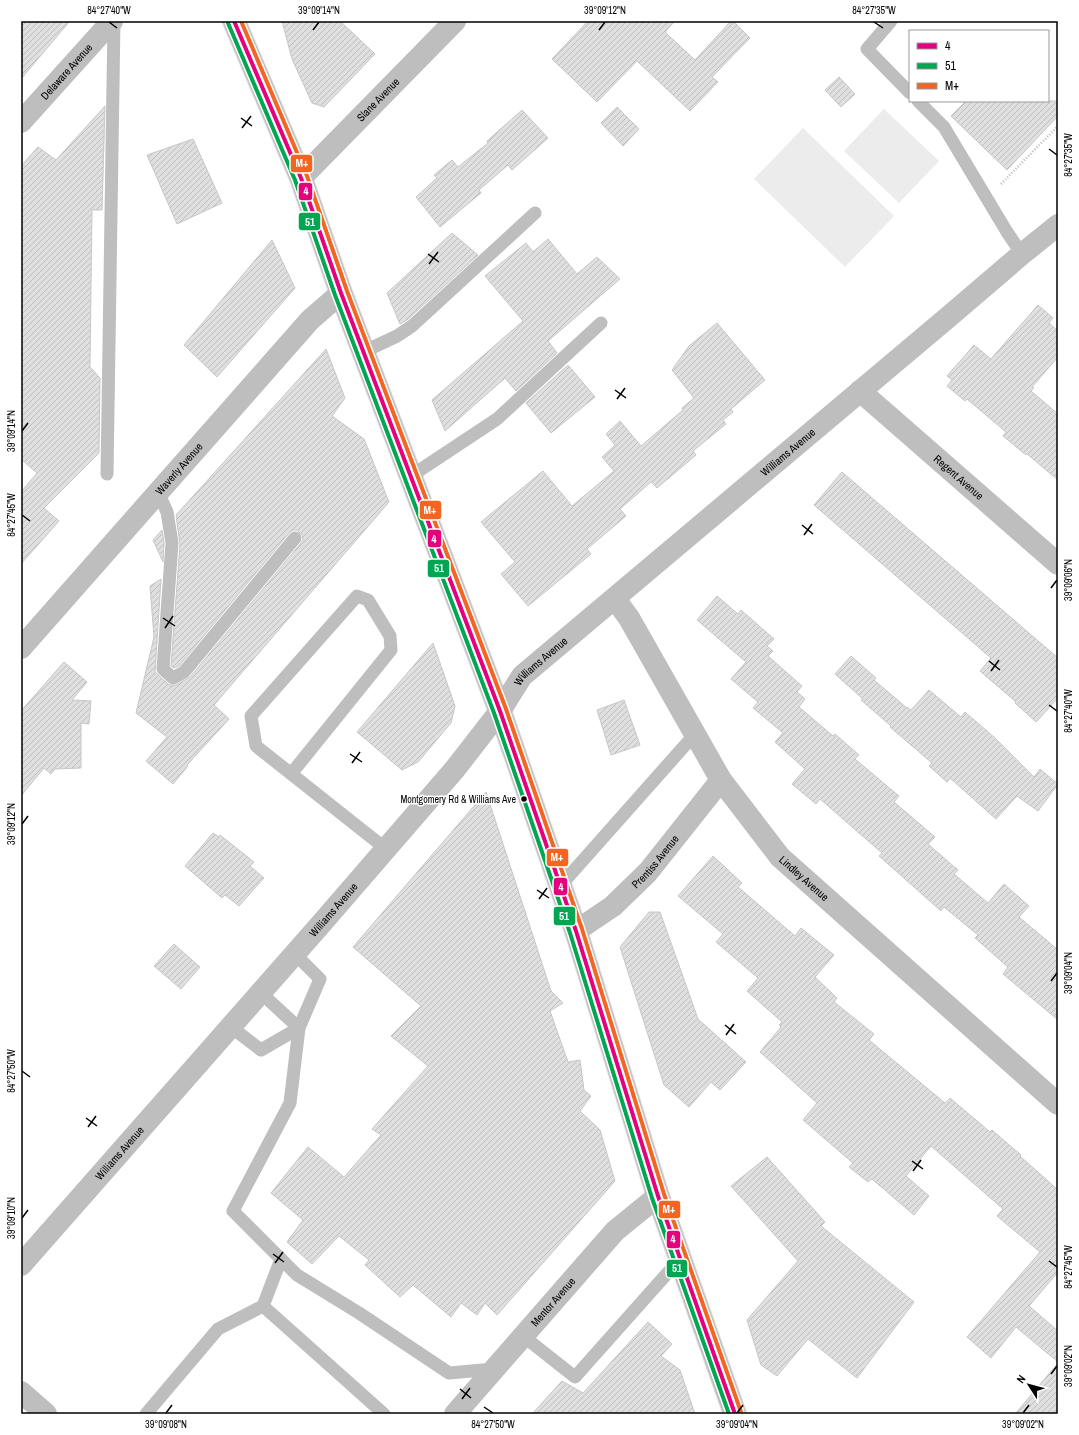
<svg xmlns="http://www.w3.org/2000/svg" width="1079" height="1435" viewBox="0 0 1079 1435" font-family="'Archivo Narrow',sans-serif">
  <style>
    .pitch { fill: #ececec }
    .building { fill: url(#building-hatch); stroke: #c7c7c7 }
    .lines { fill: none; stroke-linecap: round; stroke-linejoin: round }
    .primary-casing { stroke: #dbdbdb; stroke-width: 24 }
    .path { stroke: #b9b9b9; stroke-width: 2.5; stroke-dasharray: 1 2; stroke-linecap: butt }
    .service { stroke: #bebebe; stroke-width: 13 }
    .minor { stroke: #bebebe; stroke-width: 22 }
    .tertiary { stroke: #bebebe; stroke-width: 22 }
    .primary { stroke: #bebebe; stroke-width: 22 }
    .bus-1-casing { stroke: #fff; stroke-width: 7 }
    .bus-2-casing { stroke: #fff; stroke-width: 7 }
    .bus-3-casing { stroke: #fff; stroke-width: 7 }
    .bus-1 { stroke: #e5007d; stroke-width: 4 }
    .bus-2 { stroke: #00a651; stroke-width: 4 }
    .bus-3 { stroke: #f26522; stroke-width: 4 }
    .ticks { fill: none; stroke: #000; stroke-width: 1.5 }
    .bus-dot { fill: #000; stroke: #fff; stroke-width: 1.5 }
    .labels { text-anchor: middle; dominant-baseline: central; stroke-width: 3; stroke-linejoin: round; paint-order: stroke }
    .bus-label { font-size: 10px; fill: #000; stroke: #fff; text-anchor: end }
    .street-label { font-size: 11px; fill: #000; stroke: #fff }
    .line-badge { stroke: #fff; stroke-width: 1.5 }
    .badge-label { font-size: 11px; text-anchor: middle; font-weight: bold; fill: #fff }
    .neatline { fill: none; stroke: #000; stroke-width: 1.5 }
    .ticks-label { font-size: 10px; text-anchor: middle; fill: #000 }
  </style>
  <defs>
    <pattern id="building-hatch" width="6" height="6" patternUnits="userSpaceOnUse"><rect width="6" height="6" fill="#dfdfdf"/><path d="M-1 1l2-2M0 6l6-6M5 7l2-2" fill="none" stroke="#bebebe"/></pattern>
  </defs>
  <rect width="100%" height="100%" fill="#fff"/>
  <g class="pitch">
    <path d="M884,109L939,161L899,203L844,151Z"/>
    <path d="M803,128L894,216L845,267L754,179Z"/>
  </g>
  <g class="building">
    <path d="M21,21H70L21,79Z"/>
    <path d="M282,21H340L375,54L324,107L312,103L292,59Z"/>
    <path d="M588,21H675L665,32L695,60L731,21H733L750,38L712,77L718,82L690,111L637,61L597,102L552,59Z"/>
    <path d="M839,77L855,94L841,107L825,90Z"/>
    <path d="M966,101H1058V116L1007,170L951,116Z"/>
    <path d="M105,106L102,210H92L90,367L100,378L99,453L44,508L59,521L21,564V492L37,473L21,459V166L38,147L56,160Z"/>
    <path d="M617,107L639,129L623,146L601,123Z"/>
    <path d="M522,110L548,138L512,170L508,165L479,190L481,193L440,227L416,197L437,178L434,175L452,160L458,167L488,143L487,141Z"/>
    <path d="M193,139L222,203L177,224L147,155Z"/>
    <path d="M452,233L478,255L407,320L400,324L387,293Z"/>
    <path d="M548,239L577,274L597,257L620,279L548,341L557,353L516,391L505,378L445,431L432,400L523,321L485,276L526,243L533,252Z"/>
    <path d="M272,240L295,288L217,377L184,345Z"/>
    <path d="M1038,305L1053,318L1049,323L1058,331V357L1032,387L1034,388L1031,391L1058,414V480L1027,454L1026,455L1003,436L1006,432L967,399L965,401L947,386L952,380L947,376L974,345L991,359Z"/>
    <path d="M717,323L765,380L731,409L733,412L723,420L726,424L693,451L696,455L657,488L651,482L620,509L626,516L587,549L591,554L528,606L501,574L515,562L481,522L543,471L572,506L614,471L602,457L615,445L606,434L620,421L641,446L683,410L682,408L694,398L672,370L689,346Z"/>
    <path d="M326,349L345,398L332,416L364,439L389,502L214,705L229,719L187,765L188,766L173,784L146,761L167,737L136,713L154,637L150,586L161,579L155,672L168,684L173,686L176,685L190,677L301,543L303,539L302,535L297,530H293L289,533L179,666L174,668L171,666L180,544L176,515Z"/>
    <path d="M568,365L595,397L551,433L526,403Z"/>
    <path d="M842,472L1058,658V698L1036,722L1015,703L1016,702L980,671L991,658L814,505Z"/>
    <path d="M162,530L164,543L163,562L153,540Z"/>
    <path d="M717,596L738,614L741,610L774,639L767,646L773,651L768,656L802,686L797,692L805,699L799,707L833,736L835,734L859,755L855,759L899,796L894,802L935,837L928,844L958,870L954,874L988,903L1004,884L1029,906L1019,917L1058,950V1020L1003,974L1008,967L975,938L978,935L944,907L941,911L879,856L882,853L820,799L816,804L792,784L805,769L775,742L783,733L753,708L758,702L731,679L746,662L697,620Z"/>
    <path d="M433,643L455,706L451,723L418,762L402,770L357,732Z"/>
    <path d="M851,656L876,678L874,680L907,708V707L911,710L929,690L961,717L965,712L995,738L1034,777L1040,769L1058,784L1038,811L1017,796L996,819L950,778L947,782L929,766L932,763L890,727L891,726L861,700L863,699L835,674Z"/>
    <path d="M64,662L87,682L72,700L91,701L89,724L81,723V768L55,769L51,774L44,768L21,796V711Z"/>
    <path d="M624,700L640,745L611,755L597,710Z"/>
    <path d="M486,792L551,991L563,1003L550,1011L568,1062L580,1060L584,1090L591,1096L580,1111L600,1130L615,1181L497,1315L485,1303L477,1315L461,1303L451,1317L413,1285L400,1297L365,1265L369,1260L339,1236L312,1264L287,1242L303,1220L271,1193L308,1147L344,1177L381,1135L372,1129L428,1066L391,1036L421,1006L353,947Z"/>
    <path d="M213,833L219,837L220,835L254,862L250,866L264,878L239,906L225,895L222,898L185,866Z"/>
    <path d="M713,856L742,883L738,887L795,936L801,928L834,955L815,977L837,998L834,1002L874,1034L869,1040L945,1103L950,1098L990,1132L992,1130L1021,1155L1020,1156L1058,1190V1272L1029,1306L1058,1331V1362L1016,1327L991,1358L967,1337L1040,1252L997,1216L1003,1209L931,1146L906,1176L929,1196L914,1215L872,1179L868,1182L849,1167L853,1163L803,1120L817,1103L760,1052L781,1027L779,1025L782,1022L747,991L758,978L716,942L723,934L678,896Z"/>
    <path d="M649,912H660L698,1019L746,1062L720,1090L711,1082L689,1107L664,1085L620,947Z"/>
    <path d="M174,944L200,967L181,989L154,966Z"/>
    <path d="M767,1157L825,1222L821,1226L914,1302L857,1378L808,1339L777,1376L761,1365L747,1320L798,1261L731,1186Z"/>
    <path d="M648,1322L672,1344L661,1356L680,1370L695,1414H532L562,1381L583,1393Z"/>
    <path d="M1058,1363V1414H1015Z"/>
  </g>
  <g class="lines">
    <defs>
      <path id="primary" d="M234,21L301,178L341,293L500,711L576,931L658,1196L735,1414"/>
    </defs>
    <use href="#primary" class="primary-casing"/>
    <path class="path" d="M1001,184L1058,126"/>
    <g class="service">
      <path d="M891,21L867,49L910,93"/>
      <path d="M918,101L944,127L1007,232L1022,254"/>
      <path d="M363,352L397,336L412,326L535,213"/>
      <path d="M107,474L114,21"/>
      <path d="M411,476L497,419L601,323"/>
      <path d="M158,492L167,512L172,543L163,669L173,678L184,672L295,538"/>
      <path d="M291,774L391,650L390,636L368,600L357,596L251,716L256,746L386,849"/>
      <path d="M561,885L695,734"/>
      <path d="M261,993L299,1028L290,1103L233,1211L297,1275L359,1313L449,1373L494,1369"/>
      <path d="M231,1027L261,1050L299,1028L320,979L295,954"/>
      <path d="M281,1259L263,1306L384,1414"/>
      <path d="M523,1336L575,1377L680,1259"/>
      <path d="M146,1414L218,1329L263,1306"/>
    </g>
    <g class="minor">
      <path id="s1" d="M21,122L112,21"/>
      <path id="s2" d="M301,178L455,21"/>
      <path id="s3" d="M860,391L1058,564"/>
      <path id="s4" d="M615,599L629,618L721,780L780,857L1058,1104"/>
      <path id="s5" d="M21,648L310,320L341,293"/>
      <path id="s6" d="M576,931L613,906L648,872L721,780"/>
      <path id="s7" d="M21,1265L321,924L455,769L500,711"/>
      <path d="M21,1392L46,1414"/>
      <path id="s8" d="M455,1414L615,1231L658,1196"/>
    </g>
    <path class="tertiary" id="s9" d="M500,711L522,676L946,319L1022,254L1058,225"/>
    <use href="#primary" class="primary"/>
    <defs>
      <path id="bus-1" d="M234,21L301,178L341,293L500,711L576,931L658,1196L735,1414"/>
      <path id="bus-2" d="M228,23L295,180L335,295L494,713L570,933L652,1198L729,1414"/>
      <path id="bus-3" d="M241,21L307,176L347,291L506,709L582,929L664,1194L741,1412"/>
    </defs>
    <use href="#bus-1" class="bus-1-casing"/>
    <use href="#bus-2" class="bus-2-casing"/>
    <use href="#bus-3" class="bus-3-casing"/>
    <use href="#bus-1" class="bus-1"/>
    <use href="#bus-2" class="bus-2"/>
    <use href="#bus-3" class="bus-3"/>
  </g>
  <path class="ticks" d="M109,22L117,28M874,22L883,28M313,30L319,22M599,30L605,22M241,118L252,126M242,128L251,116M1049,149L1057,155M428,254L439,262M429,264L438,252M615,390L626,398M617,399L625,388M22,431L28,423M22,515L30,521M802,525L813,534M804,535L812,524M1051,588L1057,580M163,618L175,626M165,628L173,616M989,661L1000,670M991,671L999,660M1049,705L1057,711M350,754L362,762M352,763L360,752M22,824L28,816M537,890L549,898M539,899L547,888M1051,981L1057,973M725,1025L736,1034M726,1035L734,1024M22,1071L30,1077M86,1118L97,1126M88,1127L96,1116M912,1161L923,1169M913,1171L921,1160M22,1218L28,1210M273,1254L284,1262M1049,1261L1057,1267M275,1263L283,1252M1051,1374L1057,1366M460,1389L471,1398M462,1399L470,1388M484,1407L493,1413M166,1413L172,1405M737,1413L743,1405M1023,1413L1029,1405"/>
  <circle class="bus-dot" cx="524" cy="799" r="3.5"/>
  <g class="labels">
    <g class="bus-label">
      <text x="516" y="799">Montgomery Rd &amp; Williams Ave</text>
    </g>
    <g class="street-label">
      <text stroke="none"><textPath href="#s1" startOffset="68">Delaware Avenue</textPath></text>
      <text stroke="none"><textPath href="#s2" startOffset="110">Slane Avenue</textPath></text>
      <text stroke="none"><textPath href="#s9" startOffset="389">Williams Avenue</textPath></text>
      <text stroke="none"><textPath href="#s5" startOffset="239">Waverly Avenue</textPath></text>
      <text stroke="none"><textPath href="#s3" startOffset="131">Regent Avenue</textPath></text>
      <text stroke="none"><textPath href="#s9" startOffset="65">Williams Avenue</textPath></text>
      <text stroke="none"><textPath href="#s6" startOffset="106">Prentiss Avenue</textPath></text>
      <text stroke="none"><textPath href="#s4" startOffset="339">Lindley Avenue</textPath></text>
      <text stroke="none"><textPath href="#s7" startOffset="473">Williams Avenue</textPath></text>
      <text stroke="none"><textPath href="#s7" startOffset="149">Williams Avenue</textPath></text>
      <text stroke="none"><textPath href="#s8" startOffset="149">Mentor Avenue</textPath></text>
    </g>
  </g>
  <g class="line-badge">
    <rect x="290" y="154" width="23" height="19" rx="4" fill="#f26522"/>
    <rect x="298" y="182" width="15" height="19" rx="4" fill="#e5007d"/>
    <rect x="298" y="212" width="23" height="19" rx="4" fill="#00a651"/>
    <rect x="419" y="500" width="23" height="20" rx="4" fill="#f26522"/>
    <rect x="427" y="529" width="15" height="19" rx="4" fill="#e5007d"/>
    <rect x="427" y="559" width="23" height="19" rx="4" fill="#00a651"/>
    <rect x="546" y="848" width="23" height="19" rx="4" fill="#f26522"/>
    <rect x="553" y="877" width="15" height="19" rx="4" fill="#e5007d"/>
    <rect x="553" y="906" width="23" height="20" rx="4" fill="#00a651"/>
    <rect x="658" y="1200" width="23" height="19" rx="4" fill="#f26522"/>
    <rect x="666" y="1230" width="15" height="19" rx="4" fill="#e5007d"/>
    <rect x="666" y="1259" width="22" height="19" rx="4" fill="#00a651"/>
  </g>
  <g class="badge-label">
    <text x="302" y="167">M+</text>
    <text x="306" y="195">4</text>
    <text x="310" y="226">51</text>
    <text x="430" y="514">M+</text>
    <text x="434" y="543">4</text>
    <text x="439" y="572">51</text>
    <text x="557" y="861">M+</text>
    <text x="561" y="891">4</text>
    <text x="564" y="920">51</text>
    <text x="669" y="1213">M+</text>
    <text x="673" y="1243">4</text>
    <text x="677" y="1272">51</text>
  </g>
  <rect width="1079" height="1435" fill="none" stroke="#ffffff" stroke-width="44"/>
  <rect x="909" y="30" width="140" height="72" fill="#ffffff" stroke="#999999"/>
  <rect x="917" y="43" width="20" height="6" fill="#e5007d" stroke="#999999"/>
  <text x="945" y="50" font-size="12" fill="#000000">4</text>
  <rect x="917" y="63" width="20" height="6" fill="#00a651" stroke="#999999"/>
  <text x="945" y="70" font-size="12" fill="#000000">51</text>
  <rect x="917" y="83" width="20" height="6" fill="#f26522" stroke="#999999"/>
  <text x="945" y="90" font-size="12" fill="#000000">M+</text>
  <g transform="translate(1029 1385) rotate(306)" stroke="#ffffff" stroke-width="3" paint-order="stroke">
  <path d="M0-3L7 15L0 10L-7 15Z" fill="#000000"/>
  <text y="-6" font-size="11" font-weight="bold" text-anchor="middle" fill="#000000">N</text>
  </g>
  <rect x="22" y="22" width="1035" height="1391" class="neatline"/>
  <g class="ticks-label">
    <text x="109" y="14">84°27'40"W</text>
    <text x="319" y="14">39°09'14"N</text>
    <text x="605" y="14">39°09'12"N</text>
    <text x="874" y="14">84°27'35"W</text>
    <text transform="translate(1068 155) rotate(-90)" y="4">84°27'35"W</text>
    <text transform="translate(11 431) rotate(-90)" y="4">39°09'14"N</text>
    <text transform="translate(11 515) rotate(-90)" y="4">84°27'45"W</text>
    <text transform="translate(1068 580) rotate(-90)" y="4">39°09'06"N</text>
    <text transform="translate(1068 711) rotate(-90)" y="4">84°27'40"W</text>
    <text transform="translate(11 824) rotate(-90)" y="4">39°09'12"N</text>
    <text transform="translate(1068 973) rotate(-90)" y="4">39°09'04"N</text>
    <text transform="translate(11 1071) rotate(-90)" y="4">84°27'50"W</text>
    <text transform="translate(11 1218) rotate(-90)" y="4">39°09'10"N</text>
    <text transform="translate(1068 1267) rotate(-90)" y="4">84°27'45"W</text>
    <text transform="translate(1068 1366) rotate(-90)" y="4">39°09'02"N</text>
    <text x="166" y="1428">39°09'08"N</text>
    <text x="493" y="1428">84°27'50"W</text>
    <text x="737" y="1428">39°09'04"N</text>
    <text x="1023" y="1428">39°09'02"N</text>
  </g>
</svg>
